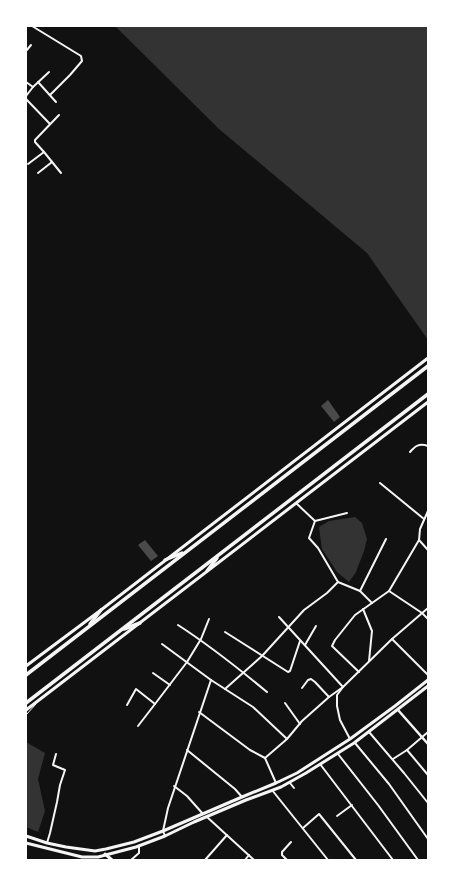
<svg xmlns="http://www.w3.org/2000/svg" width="454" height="886" viewBox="0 0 454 886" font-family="'DM Sans',sans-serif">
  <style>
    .water { fill: #333 }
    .building { fill: #4a4a4a }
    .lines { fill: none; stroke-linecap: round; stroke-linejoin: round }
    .service { stroke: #f5f5f5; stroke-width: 1 }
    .minor { stroke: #f5f5f5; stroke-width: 2 }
    .tertiary { stroke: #f5f5f5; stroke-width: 2.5 }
    .primary { stroke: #f5f5f5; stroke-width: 3 }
    .motorway { stroke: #f5f5f5; stroke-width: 3.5 }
  </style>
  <rect width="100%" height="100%" fill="#111"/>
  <g class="water">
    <path d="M115,26H428V340L367,253L219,129Z"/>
    <path d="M355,517L362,523L367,539L364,551L359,564L356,572L349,582L337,572L322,549L319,527L329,521Z"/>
    <path d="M26,742L45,753L38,779L45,811L38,832L26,827Z"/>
  </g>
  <g class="building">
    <path d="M328,400L340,417L334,422L321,406Z"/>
    <path d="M145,540L158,556L151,561L138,545Z"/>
  </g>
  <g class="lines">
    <path class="service" d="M26,715L36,704"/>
    <g class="minor">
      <path d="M32,26L81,56L82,61L70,75L50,95"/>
      <path d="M26,51L31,45"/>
      <path d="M26,82L33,87"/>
      <path d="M38,82L56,102"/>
      <path d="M26,96L33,87L49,72"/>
      <path d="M26,99L50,124"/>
      <path d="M59,115L35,140V142L44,152L61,173"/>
      <path d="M28,164L44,152"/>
      <path d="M38,173L52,162"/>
      <path d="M410,452C415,446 419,443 428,446"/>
      <path d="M380,483L424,519"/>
      <path d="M296,503L315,521L347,513"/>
      <path d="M315,521L309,538L318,548L338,582"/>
      <path d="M419,540L428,550"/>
      <path d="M360,591L372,603"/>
      <path d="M389,591L422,613L428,619"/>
      <path d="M363,609L372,631L369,661"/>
      <path d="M178,625C209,645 238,668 267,692"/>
      <path d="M225,632L288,672L290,671L300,641"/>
      <path d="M392,639L428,675"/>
      <path d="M162,644L211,680L253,707L286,738"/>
      <path d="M305,645L316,626"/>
      <path d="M359,672L332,646L335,640L355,615L389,591L419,540L420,529L428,511"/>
      <path d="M153,673L170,685"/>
      <path d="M302,688L308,680L311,679L315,682L329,697"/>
      <path d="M225,689L262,656L304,610L327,593L338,582L360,591L386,539"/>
      <path d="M285,703L300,724"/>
      <path d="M127,705L136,689L155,704L187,662L201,639L209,619"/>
      <path d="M199,712L250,750L265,758"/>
      <path d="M138,726L155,704"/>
      <path d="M369,732L404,773L428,803"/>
      <path d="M350,739L340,720L337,706V695L343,687L392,639L428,608"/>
      <path d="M355,743L389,784L428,839"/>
      <path d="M187,750L235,789L242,797"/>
      <path d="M407,750L428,775"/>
      <path d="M338,754L378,805L418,860"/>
      <path d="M393,759L407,750L428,732"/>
      <path d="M320,764L393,860"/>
      <path d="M276,783L265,758L287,739L302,721L329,697L343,687L279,617"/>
      <path d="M290,783L294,788"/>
      <path d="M174,786L187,796L203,814"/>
      <path d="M272,790L328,860"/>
      <path d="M337,816L352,805"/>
      <path d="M207,817L254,860"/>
      <path d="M303,828L319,814L356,860"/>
      <path d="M165,836L163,831L168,808L211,680"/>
      <path d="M47,843L50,833L57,802L60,785L65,770L53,765L56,754"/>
      <path d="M131,860L139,853V847"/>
      <path d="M205,860L227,835"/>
      <path d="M245,860L249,855"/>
      <path d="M287,860L282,855V852L291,842"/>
    </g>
    <path class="tertiary" d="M398,710L428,744"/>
    <g class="primary">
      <path d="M26,666L101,610L428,358"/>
      <path d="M26,710L428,402"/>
      <path d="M26,836L47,843L66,847L95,851L106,849L134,842L163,831L242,797L276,783L297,773L350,739L395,706L428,680"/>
      <path d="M26,843L82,857H98L136,847L165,836L194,822L246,800L281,787L306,773L354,743L428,686"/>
      <path d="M105,854L112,860"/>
    </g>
    <g class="motorway">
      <path d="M165,560L182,553"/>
      <path d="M207,571L217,558"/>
      <path d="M90,624L101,610"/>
      <path d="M124,629L140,623"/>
      <path d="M26,675L428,366"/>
      <path d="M26,703L428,394"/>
    </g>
  </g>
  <rect width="454" height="886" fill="none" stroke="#ffffff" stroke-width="54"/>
</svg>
